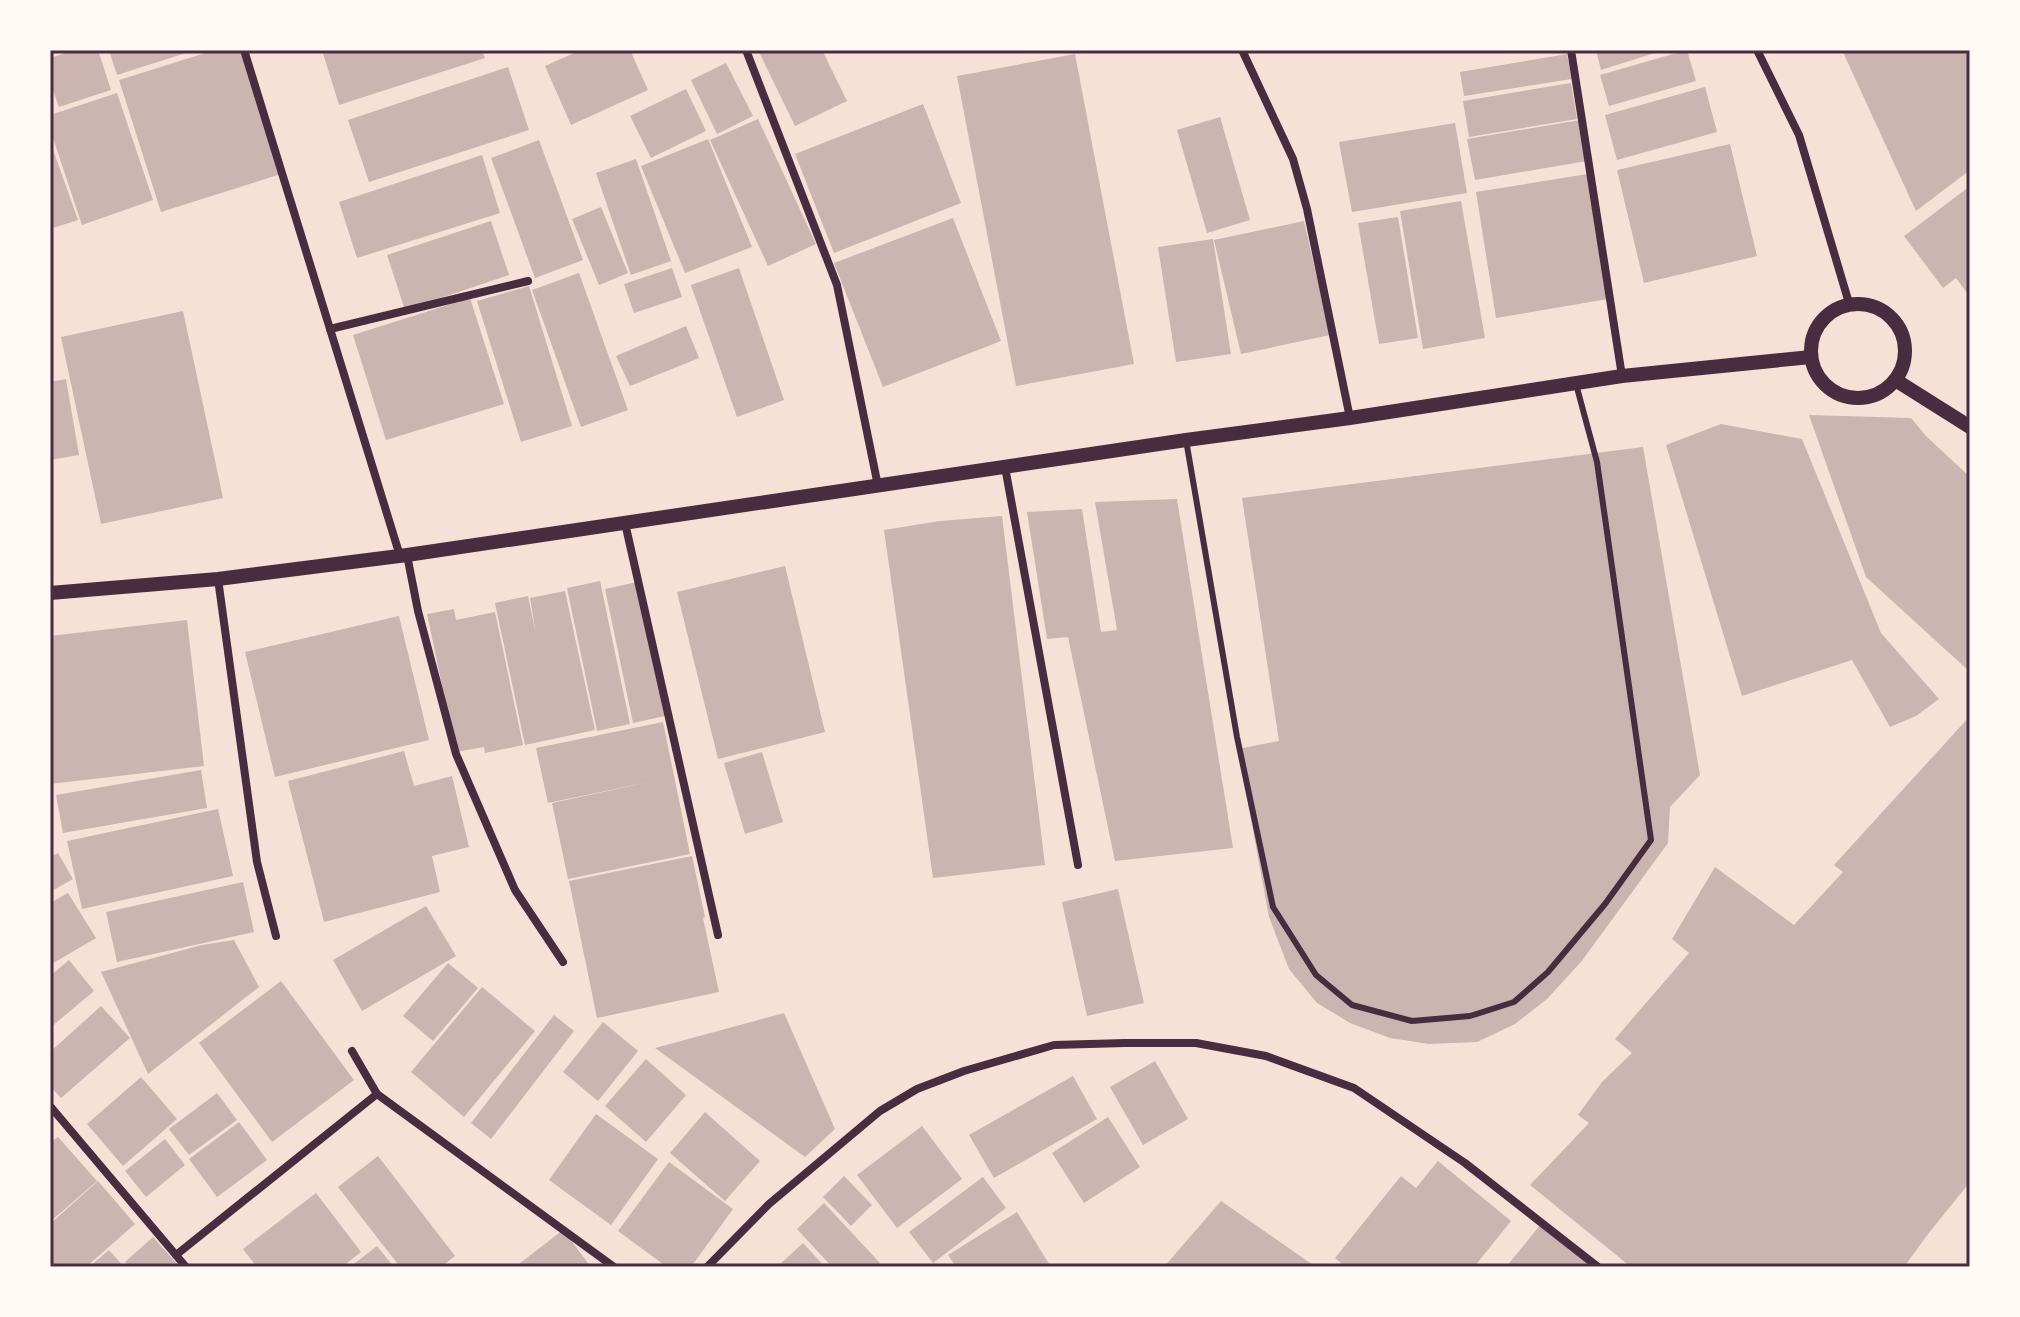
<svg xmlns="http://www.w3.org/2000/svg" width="2020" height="1317" viewBox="0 0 2020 1317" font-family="'IBM Plex Sans',sans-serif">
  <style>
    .building { fill: #ccb4b1 }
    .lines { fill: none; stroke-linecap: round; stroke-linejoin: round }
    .service { stroke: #4a2c40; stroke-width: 6 }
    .minor { stroke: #4a2c40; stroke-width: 8 }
    .tertiary { stroke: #4a2c40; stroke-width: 14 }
    .neatline { fill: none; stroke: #4a2c40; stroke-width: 3 }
  </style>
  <rect width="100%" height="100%" fill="#f7e1d7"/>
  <g class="building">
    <path d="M75,50H98L111,90L59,107L50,82V58Z"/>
    <path d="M109,50H192V51L117,75Z"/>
    <path d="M215,50H242L281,174L161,212L119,80Z"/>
    <path d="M322,50H482L485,58L339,105Z"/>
    <path d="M581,50H630L648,90L571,125L545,66Z"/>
    <path d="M758,50H822L847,101L795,126Z"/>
    <path d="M1596,50H1661V51L1601,70Z"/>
    <path d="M1687,50L1696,81L1609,106L1600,75Z"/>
    <path d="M1842,50H1970V170L1916,211Z"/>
    <path d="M1075,54L1134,364L1016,386L957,76Z"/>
    <path d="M1567,54L1572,79L1464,96L1460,72Z"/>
    <path d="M726,63L753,116L717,134L691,80Z"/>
    <path d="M508,67L529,130L369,182L348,120Z"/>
    <path d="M1571,83L1577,119L1469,137L1463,101Z"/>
    <path d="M1705,87L1717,132L1617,160L1605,115Z"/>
    <path d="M686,89L706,131L651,158L630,116Z"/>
    <path d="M117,93L153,200L82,225L50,129V115Z"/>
    <path d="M923,104L961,203L834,253L795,154Z"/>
    <path d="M1220,117L1250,220L1207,233L1177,130Z"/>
    <path d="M758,119L816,244L768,266L710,140Z"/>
    <path d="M1580,120L1587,161L1475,180L1467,139Z"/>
    <path d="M1455,123L1467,193L1352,212L1339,142Z"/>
    <path d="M708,139L752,247L685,273L641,166Z"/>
    <path d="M539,140L583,260L535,278L491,158Z"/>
    <path d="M50,141L78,220L50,229Z"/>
    <path d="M1730,144L1757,256L1644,283L1617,170Z"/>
    <path d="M482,155L500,213L357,258L339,202Z"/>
    <path d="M636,159L671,261L631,275L596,173Z"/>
    <path d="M1587,174L1608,299L1496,318L1476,192Z"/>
    <path d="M1970,186V297L1956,278L1943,288L1904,236Z"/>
    <path d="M1461,201L1485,338L1423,349L1400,211Z"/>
    <path d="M601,207L628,273L599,285L572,219Z"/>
    <path d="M1398,217L1418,338L1379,344L1358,223Z"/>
    <path d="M953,218L1001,341L883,387L834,263Z"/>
    <path d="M491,221L509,275L405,310L387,255Z"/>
    <path d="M1304,221L1330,335L1241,354L1214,240Z"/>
    <path d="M1213,239L1231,354L1176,362L1158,247Z"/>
    <path d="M672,268L682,297L634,313L624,284Z"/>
    <path d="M739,268L784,400L737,417L691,285Z"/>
    <path d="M579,273L628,410L581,427L532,290Z"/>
    <path d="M529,286L572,426L521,442L477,301Z"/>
    <path d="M470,298L504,404L386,440L353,335Z"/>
    <path d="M183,311L223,498L101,524L61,337Z"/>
    <path d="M686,326L699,358L630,386L616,356Z"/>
    <path d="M66,379L79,455L50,460V382Z"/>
    <path d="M1809,415L1911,418L1927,437L1970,477V672L1866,577Z"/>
    <path d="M1721,424L1802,439L1881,633L1939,699L1916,716L1890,727L1852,660L1742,696L1666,445Z"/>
    <path d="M1643,447L1700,775L1670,807L1668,843L1581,962L1547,999L1515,1024L1477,1042L1429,1044L1390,1038L1350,1023L1317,1003L1289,969L1269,917L1238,749L1279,741L1242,498Z"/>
    <path d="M1177,499L1233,848L1115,861L1068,637L1047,639L1027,512L1082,509L1101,632L1117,630L1095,502Z"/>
    <path d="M1002,516L1045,865L933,878L884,530L940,521Z"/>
    <path d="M785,566L825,732L718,759L677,592Z"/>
    <path d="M600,581L630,724L597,731L567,588Z"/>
    <path d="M637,582L665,716L633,723L605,589Z"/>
    <path d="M565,591L595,730L525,745L495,603L528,596L536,634L530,598Z"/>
    <path d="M454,609L456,620L495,612L523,745L485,753L484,747L456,752L427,614Z"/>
    <path d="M399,616L429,740L275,777L245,652Z"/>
    <path d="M187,620L204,766L50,784V636Z"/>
    <path d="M1970,716V1182L1928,1234L1904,1267H1631L1530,1185L1589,1123L1578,1115L1602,1082L1632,1053L1615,1039L1689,953L1672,939L1715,867L1794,925L1843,872L1834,865Z"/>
    <path d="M663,722L690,854L568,879L552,803L658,780L548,803L536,748Z"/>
    <path d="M404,751L414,786L452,776L469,847L432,856L440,892L324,922L288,781Z"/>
    <path d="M762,752L783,822L745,834L724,763Z"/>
    <path d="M201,770L207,808L63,833L56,795Z"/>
    <path d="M218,809L233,876L82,909L67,841Z"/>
    <path d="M58,853L73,879L50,892V857Z"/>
    <path d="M692,856L705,917L703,918L719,992L597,1018L569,881Z"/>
    <path d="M243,882L254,932L117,962L106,912Z"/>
    <path d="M1118,889L1144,1003L1087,1016L1062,902Z"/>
    <path d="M68,893L96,938L50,965V903Z"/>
    <path d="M426,906L456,956L362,1011L333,960Z"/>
    <path d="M234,940L259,987L148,1074L101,972L202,945Z"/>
    <path d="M69,960L94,991L50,1028V976Z"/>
    <path d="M448,963L478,988L433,1041L403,1016Z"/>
    <path d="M281,981L354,1080L272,1142L199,1043Z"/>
    <path d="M482,987L535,1031L464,1117L411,1072Z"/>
    <path d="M101,1006L130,1038L61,1098L50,1086V1052Z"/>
    <path d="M784,1013L835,1129L805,1157L655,1048Z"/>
    <path d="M554,1015L574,1031L491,1139L471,1123Z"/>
    <path d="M603,1022L638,1051L598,1101L563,1072Z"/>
    <path d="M646,1059L686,1095L646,1142L605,1106Z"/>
    <path d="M1155,1061L1188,1119L1143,1145L1110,1087Z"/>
    <path d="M1073,1076L1097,1119L994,1178L969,1135Z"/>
    <path d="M141,1077L177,1119L123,1166L87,1124Z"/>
    <path d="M217,1093L237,1120L189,1155L169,1129Z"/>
    <path d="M705,1112L760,1161L725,1201L670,1153Z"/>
    <path d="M596,1114L658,1159L611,1225L549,1180Z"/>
    <path d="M1108,1117L1140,1167L1084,1203L1052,1153Z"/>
    <path d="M239,1122L267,1160L217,1197L189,1159Z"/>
    <path d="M922,1126L962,1179L897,1228L857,1175Z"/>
    <path d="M58,1137L97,1181L50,1222V1143Z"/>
    <path d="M165,1139L185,1165L146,1197L125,1171Z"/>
    <path d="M378,1156L455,1256L441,1267H400L338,1187Z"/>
    <path d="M1438,1161L1511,1221L1474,1267H1346L1335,1258L1401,1176L1416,1188Z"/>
    <path d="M669,1162L733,1209L691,1267H667L618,1231Z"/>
    <path d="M844,1176L872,1205L851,1226L823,1197Z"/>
    <path d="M983,1177L1006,1208L933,1263L909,1232Z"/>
    <path d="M98,1181L135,1224L86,1267H50V1224Z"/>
    <path d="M316,1193L361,1252L342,1267H257L243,1249Z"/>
    <path d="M1221,1201L1316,1267H1164Z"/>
    <path d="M824,1203L880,1263L876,1267H832L797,1229Z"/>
    <path d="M1017,1212L1051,1267H956L948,1255Z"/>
    <path d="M1541,1224L1591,1267H1506Z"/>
    <path d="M563,1230L591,1267H515Z"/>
    <path d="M153,1237L180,1267H129L125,1262Z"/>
    <path d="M803,1243L825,1267H777Z"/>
    <path d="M377,1246L394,1267H350Z"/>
    <path d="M109,1250L124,1267H89Z"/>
  </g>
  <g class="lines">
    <path class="service" d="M1186,440L1237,737L1273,907L1316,975L1352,1005L1412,1021L1470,1016L1514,1002L1548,972L1605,904L1651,840L1597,462L1576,384"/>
    <g class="minor">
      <path d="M244,50L400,556"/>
      <path d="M746,50L837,285L878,486"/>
      <path d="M1242,50L1293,159L1307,209L1350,418"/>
      <path d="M1571,50L1622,376"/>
      <path d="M1757,50L1799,135L1849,303"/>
      <path d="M330,329L528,281"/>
      <path d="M1005,467L1078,865"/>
      <path d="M625,523L718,935"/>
      <path d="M407,555L418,611L456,754L515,890L563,962"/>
      <path d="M218,579L257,862L276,936"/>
      <path d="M352,1051L377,1094L614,1267"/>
      <path d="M50,1106L186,1267"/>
      <path d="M176,1255L377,1094"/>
      <path d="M707,1267L769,1204L880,1111L917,1089L964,1071L1054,1045L1125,1043H1196L1266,1056L1354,1088L1465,1163L1598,1267"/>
    </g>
    <g class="tertiary">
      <circle cx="1858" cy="351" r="47"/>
      <path d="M1897,381L1970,427"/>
      <path d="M50,593L218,579L407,555L1186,440L1350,418L1622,376L1811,357"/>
    </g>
  </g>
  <rect width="2020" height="1317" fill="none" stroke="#fffaf5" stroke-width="104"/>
  <rect x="52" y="52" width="1916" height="1213" class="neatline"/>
</svg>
